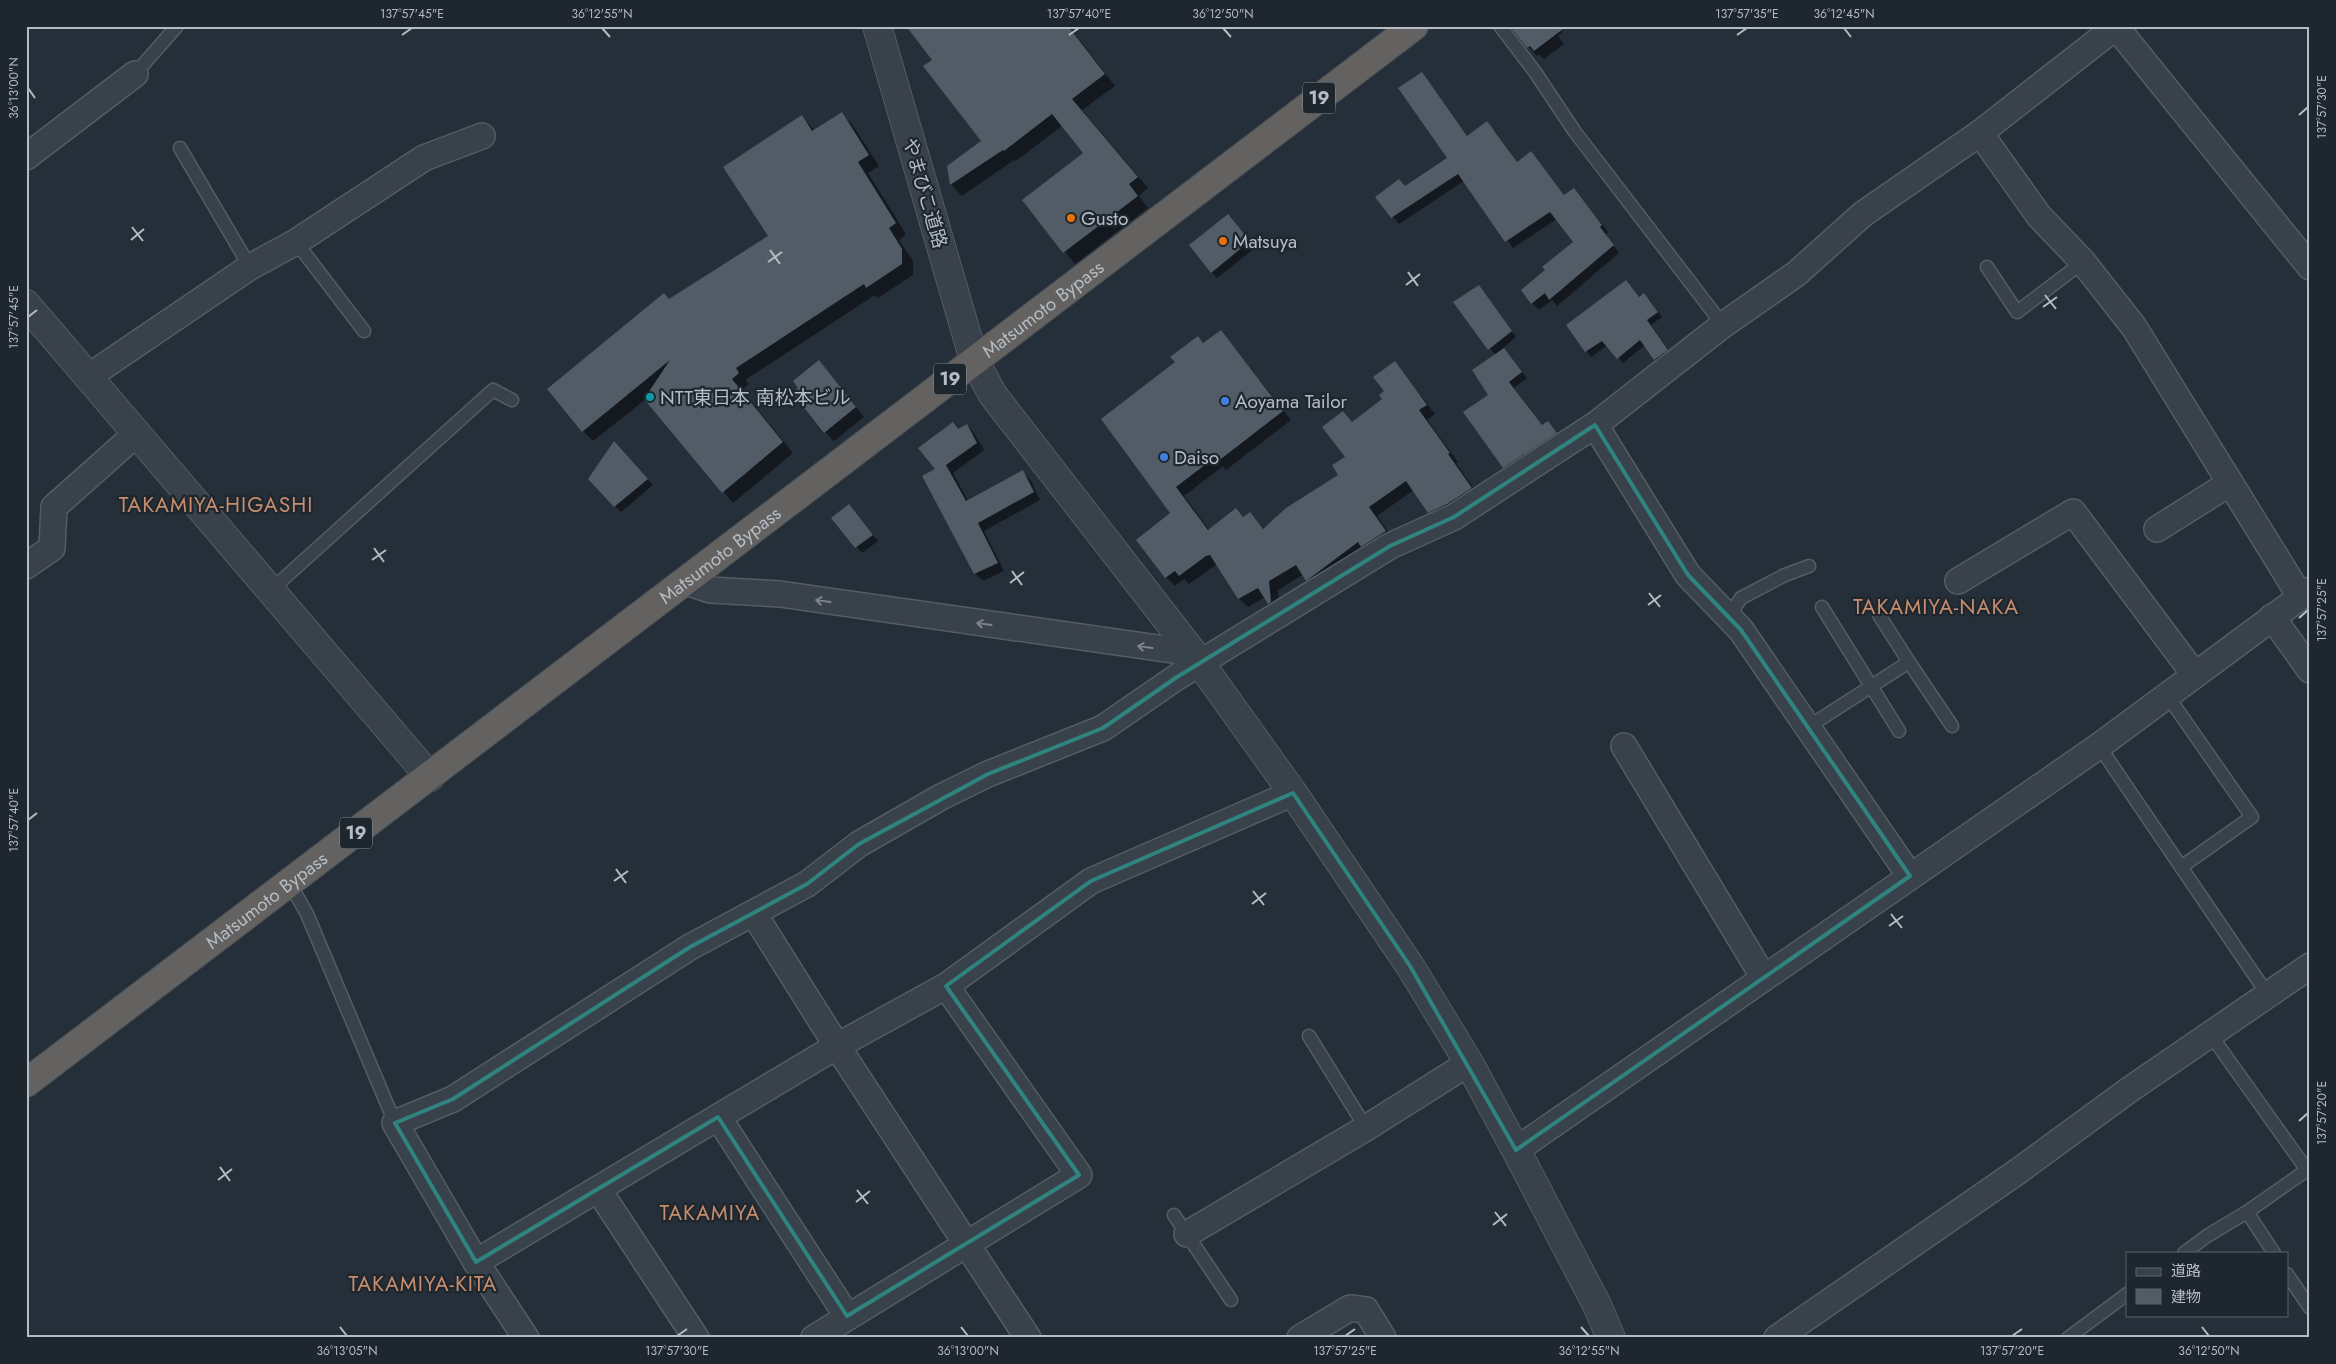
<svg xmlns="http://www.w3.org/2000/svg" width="2336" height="1364" viewBox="0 0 2336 1364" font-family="Jost,'Noto Sans JP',sans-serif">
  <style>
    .shadow { fill: #0007 }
    .building { fill: #515c67 }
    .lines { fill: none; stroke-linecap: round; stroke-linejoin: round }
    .service-casing { stroke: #545c64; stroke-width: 15 }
    .minor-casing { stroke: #545c64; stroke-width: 28 }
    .tertiary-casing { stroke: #545c64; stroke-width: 30 }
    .trunk-casing { stroke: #444c54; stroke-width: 30 }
    .service { stroke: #39414a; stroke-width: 12 }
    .minor { stroke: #39414a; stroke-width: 25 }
    .tertiary { stroke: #39414a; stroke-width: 28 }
    .trunk { stroke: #636260; stroke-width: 28 }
    .oneway { stroke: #7d858e }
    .marked { fill: none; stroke: #30847f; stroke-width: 4; stroke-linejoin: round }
    .ticks { fill: none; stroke: #b4bcc5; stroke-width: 2 }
    .food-dot { fill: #e8710a; stroke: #1e262e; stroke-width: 2 }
    .culture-dot { fill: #0f9aa8; stroke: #1e262e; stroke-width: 2 }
    .shop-dot { fill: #3f7fe0; stroke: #1e262e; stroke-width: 2 }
    .labels { text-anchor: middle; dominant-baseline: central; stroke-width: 4.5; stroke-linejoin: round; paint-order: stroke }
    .shield { fill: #1e262e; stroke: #878f98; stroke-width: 1 }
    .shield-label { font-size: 18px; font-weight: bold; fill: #b4bcc5 }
    .street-label { font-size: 19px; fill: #b4bcc5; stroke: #1e262e }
    .poi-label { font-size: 19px; fill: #b4bcc5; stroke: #1e262e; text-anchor: start }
    .quarter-label { font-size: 21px; letter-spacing: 1px; fill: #c78d6d; stroke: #1e262e }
    .neatline { fill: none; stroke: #b4bcc5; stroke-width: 2 }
    .ticks-label { font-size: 12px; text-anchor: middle; fill: #b4bcc5 }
  </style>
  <rect width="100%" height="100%" fill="#252f39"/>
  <g class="shadow">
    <path d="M914,26H1069L1115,86L1082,110L1148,188L1139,196L1148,208L1075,264L1024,201L1085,153L1063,125L1016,161L1014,160L962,196L951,185L948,167L983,142Z"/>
    <path d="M1510,26H1559L1563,32L1558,36L1564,44L1544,59L1539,54L1537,56Z"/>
    <path d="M1422,74L1468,137L1494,130L1518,163L1531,153L1565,196L1574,189L1580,196L1608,232L1606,234L1619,253L1557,306L1552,300L1539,310L1532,303L1546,271L1575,243L1557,219L1513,248L1464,181L1399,224L1377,197L1405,187L1449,159Z"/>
    <path d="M841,114L852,124L879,166L868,173L906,234L899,240L913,261V275L878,298L875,295L745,380L749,384L742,390L793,453L733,503L646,399L593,441L583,431L670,301L770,236L802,117L815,131Z"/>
    <path d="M1234,222L1255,248L1217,278L1212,272Z"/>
    <path d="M1479,286L1516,337L1502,349L1527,378L1514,388L1542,426L1548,422L1561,438L1509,472L1504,467L1489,395L1495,355L1455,302Z"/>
    <path d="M1639,298L1649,299L1662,317L1651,325L1672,355L1660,364L1645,345L1623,363L1608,345L1591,357L1568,325Z"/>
    <path d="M1221,331L1291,420L1226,470L1223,466L1184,496L1210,531L1236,509L1244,518L1250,514L1264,530L1340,476L1347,457L1343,413L1353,423L1384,399L1395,363L1435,414L1427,420L1458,462L1456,463L1480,497L1438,521L1414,490L1377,516L1394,540L1316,589L1304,574L1278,590L1279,607H1275L1265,597L1248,607L1239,598L1217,564L1189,584L1184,579L1175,586L1166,577L1172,513L1176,363L1198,338L1204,344Z"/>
    <path d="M827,371L864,417L834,441L825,432Z"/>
    <path d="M953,424L959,430L967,425L974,433L984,450L953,473L968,501L1022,472L1030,479L1040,500L984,531L1004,571L983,581L975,573L924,476L937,470Z"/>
    <path d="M620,449L653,485L621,512L589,479Z"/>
    <path d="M849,505L878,541L862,553L833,518Z"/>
  </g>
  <g class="building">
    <path d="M906,26H1068L1105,74L1072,99L1138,177L1129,184L1138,196L1063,253L1022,200L1083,153L1052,114L1004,151L1003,150L950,185L947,166L981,141L923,66L932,60Z"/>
    <path d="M1510,26H1567L1534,51L1530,46L1527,48Z"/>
    <path d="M1422,72L1467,136L1487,121L1517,162L1531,151L1564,195L1574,188L1602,225L1600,227L1614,245L1549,300L1545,293L1531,304L1521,290L1545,270L1542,267L1573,242L1550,212L1505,242L1458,174L1391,218L1375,197L1399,179L1405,186L1447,158L1398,88Z"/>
    <path d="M842,112L869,155L858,162L896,223L889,228L902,249V264L866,288L864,284L736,368L739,373L732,379L783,442L722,493L644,399L670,360L582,432L547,389L664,293L669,299L768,236L723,167L802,115L812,131Z"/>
    <path d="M1228,214L1250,241L1211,273L1189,245Z"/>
    <path d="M1626,280L1639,297L1644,293L1658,312L1647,320L1668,350L1654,360L1640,340L1617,359L1602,341L1585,352L1566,325Z"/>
    <path d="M1479,285L1512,331L1488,350L1453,302Z"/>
    <path d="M1221,330L1283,411L1217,462L1214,458L1176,487L1208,530L1236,508L1243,517L1250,512L1263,529L1286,508L1338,475L1332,465L1345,457L1322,427L1343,411L1352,422L1382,399L1379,395L1384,391L1373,377L1395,361L1427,405L1419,410L1450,453L1448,454L1472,488L1447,504L1428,513L1406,481L1369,507L1386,531L1361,547L1358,542L1306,581L1296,565L1269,581L1271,602L1268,604L1258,588L1238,599L1210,555L1206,556L1179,576L1175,571L1165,578L1136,540L1170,513L1101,419L1175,362L1170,357L1198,336L1203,343Z"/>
    <path d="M1504,348L1522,372L1509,382L1542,425L1548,421L1557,433L1503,468L1463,412L1488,395L1472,370Z"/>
    <path d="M819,360L856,407L824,433L792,392L798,388L793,381Z"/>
    <path d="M953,422L958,429L967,424L977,443L946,465L966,501L1023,470L1034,492L978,523L998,563L974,574L922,476L935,469L918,448Z"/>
    <path d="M614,441L648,479L614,507L588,479Z"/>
    <path d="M849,504L873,535L855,548L831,518Z"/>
  </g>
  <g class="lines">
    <defs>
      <g id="service">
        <path d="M1500,26L1535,72L1575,132L1723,325"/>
        <path d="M135,74L177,26"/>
        <path d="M180,148L250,267"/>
        <path d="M296,242L364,331"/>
        <path d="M1987,267L2017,312L2083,262"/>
        <path d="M270,591L493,390L512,400"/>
        <path d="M1822,607L1899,731"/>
        <path d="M1728,618L1741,598L1785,575L1809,566"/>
        <path d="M1909,662L1952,726"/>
        <path d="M2167,695L2252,817L2181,867"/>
        <path d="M1808,727L1909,662L1879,615"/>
        <path d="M2099,746L2268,995"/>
        <path d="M290,884L307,914L395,1123"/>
        <path d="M1309,1036L1366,1128"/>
        <path d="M2247,1212L2274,1253"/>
        <path d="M1174,1215L1231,1300"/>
        <path d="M2184,1253L2207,1236L2247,1212L2307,1170L2210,1034"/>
        <path d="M2287,1274L2310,1308"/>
        <path d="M2068,1338L2127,1294"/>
      </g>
      <g id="minor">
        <path d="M2116,27L2310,267"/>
        <path d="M1980,133L2039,216L2083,262L2134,327L2300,596"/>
        <path d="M26,157L135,74"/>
        <path d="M88,377L250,267L296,242L424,158L482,136"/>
        <path d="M1595,425L1688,575L1741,630L1910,876"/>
        <path d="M2157,529L2230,483"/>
        <path d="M26,566L52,548L54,507L136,434"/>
        <path d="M1958,581L2073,512L2195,675"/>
        <path d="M686,582L710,590L780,594L1193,653"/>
        <path d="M2272,617L2310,670"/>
        <path d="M1624,746L1764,978"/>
        <path d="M754,914L837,1046L1028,1338"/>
        <path d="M718,1117L847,1316"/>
        <path d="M1516,1150L2099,746L2310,590"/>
        <path d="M598,1189L696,1338"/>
        <path d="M1187,1234L1366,1128L1469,1063"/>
        <path d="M476,1262L837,1046L946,986L1091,881L1293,793"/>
        <path d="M526,1338L476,1262L395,1123L453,1099L690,947L807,884L859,844L941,797L988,774L1103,728L1177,677L1390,546L1454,517L1595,425L1723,325L1796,274L1863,214L1980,133L2117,26"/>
        <path d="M814,1338L1079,1175L946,986"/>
        <path d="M1300,1338L1350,1308L1366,1310L1383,1338"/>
        <path d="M1777,1338L2017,1172L2129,1090L2310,966"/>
      </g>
      <g id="tertiary">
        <path d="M877,26L974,360L993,395L1193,653L1293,793L1410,966L1469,1063L1516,1150L1597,1305L1611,1338"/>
        <path d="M26,304L430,777"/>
      </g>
      <g id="trunk">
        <path id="s1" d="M26,1083L1414,26"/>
      </g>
    </defs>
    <use href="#service" class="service-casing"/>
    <use href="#minor" class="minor-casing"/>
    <use href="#tertiary" class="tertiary-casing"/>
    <use href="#trunk" class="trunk-casing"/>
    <use href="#service" class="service"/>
    <use href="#minor" class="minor"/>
    <use href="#tertiary" class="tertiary"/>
    <use href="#trunk" class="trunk"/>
  </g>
  <defs><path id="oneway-shaft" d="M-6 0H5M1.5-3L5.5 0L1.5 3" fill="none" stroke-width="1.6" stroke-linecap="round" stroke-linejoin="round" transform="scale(1.25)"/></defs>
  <g class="oneway">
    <use href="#oneway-shaft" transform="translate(823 601) rotate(-172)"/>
    <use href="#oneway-shaft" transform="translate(984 624) rotate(-172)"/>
    <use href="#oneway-shaft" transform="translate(1145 647) rotate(-172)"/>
  </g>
  <path class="marked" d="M1595,425L1688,575L1741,630L1910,876L1516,1150L1410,966L1293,793L1091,881L946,986L1079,1175L847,1316L718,1117L476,1262L395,1123L453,1099L690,947L807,884L859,844L988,774L1103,728L1177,677L1390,546L1454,517Z"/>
  <path class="ticks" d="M602,28L610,37M1223,28L1231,37M1844,28L1851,37M402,35L412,28M1069,35L1079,28M1737,35L1747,28M28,88L35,98M2299,115L2308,107M132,227L143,241M131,240L144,229M770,250L780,264M768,262L782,252M1408,272L1418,286M1406,285L1420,274M2045,295L2056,309M2043,307L2057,297M28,317L37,310M374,548L384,562M372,560L386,550M1012,571L1022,585M1010,583L1024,572M1649,593L1660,607M1648,605L1661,595M2299,618L2308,610M28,820L37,813M616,869L626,883M614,881L628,871M1253,891L1264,905M1252,904L1266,893M1891,914L1902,928M1889,926L1903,916M2299,1121L2308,1113M220,1167L230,1181M218,1180L232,1169M857,1190L868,1204M856,1202L870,1191M1495,1212L1506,1226M1493,1225L1507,1214M340,1327L347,1336M961,1327L968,1336M1581,1327L1589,1336M2202,1327L2209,1336M677,1336L687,1329M1345,1336L1355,1329M2012,1336L2022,1329"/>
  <g class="food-dot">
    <circle cx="1071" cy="218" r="5"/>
    <circle cx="1223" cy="241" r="5"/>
  </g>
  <circle class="culture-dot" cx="650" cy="397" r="5"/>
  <g class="shop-dot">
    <circle cx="1225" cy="401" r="5"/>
    <circle cx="1164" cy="457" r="5"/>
  </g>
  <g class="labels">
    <g class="shield">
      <rect x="1303" y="82.5" width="32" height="31" rx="4"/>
      <rect x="934" y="363.5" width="32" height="31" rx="4"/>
      <rect x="340" y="817.5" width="32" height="31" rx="4"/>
    </g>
    <g class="shield-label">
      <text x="1319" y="98">19</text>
      <text x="950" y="379">19</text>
      <text x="356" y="833">19</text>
    </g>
    <g class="street-label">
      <text transform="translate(925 193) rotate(74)">やまびこ道路</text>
      <text stroke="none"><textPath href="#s1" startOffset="1278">Matsumoto Bypass</textPath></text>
      <text stroke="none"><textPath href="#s1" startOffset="872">Matsumoto Bypass</textPath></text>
      <text stroke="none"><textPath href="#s1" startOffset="302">Matsumoto Bypass</textPath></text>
    </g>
    <g class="poi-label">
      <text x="1081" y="218">Gusto</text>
      <text x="1233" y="241">Matsuya</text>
      <text x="660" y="397">NTT東日本 南松本ビル</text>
      <text x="1235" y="401">Aoyama Tailor</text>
      <text x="1174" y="457">Daiso</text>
    </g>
    <g class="quarter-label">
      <text x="216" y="505">TAKAMIYA-HIGASHI</text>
      <text x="1936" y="607">TAKAMIYA-NAKA</text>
      <text x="710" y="1213">TAKAMIYA</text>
      <text x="423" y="1284">TAKAMIYA-KITA</text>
    </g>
  </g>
  <rect width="2336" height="1364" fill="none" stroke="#1e262e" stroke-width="55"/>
  <rect x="2126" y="1252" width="162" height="65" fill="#1e262e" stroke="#5a626a"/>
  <rect x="2136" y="1268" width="25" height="8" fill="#39414a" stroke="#5a626a"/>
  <text x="2171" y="1276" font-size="15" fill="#b4bcc5">道路</text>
  <rect x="2136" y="1289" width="25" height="15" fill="#515c67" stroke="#5a626a"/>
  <text x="2171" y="1302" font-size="15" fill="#b4bcc5">建物</text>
  <rect x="28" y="28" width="2280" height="1308" class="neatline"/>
  <g class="ticks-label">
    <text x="412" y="18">137°57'45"E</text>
    <text x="602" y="18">36°12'55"N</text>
    <text x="1079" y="18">137°57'40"E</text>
    <text x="1223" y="18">36°12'50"N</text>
    <text x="1747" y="18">137°57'35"E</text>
    <text x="1844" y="18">36°12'45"N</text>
    <text transform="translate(14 88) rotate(-90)" y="4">36°13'00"N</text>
    <text transform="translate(2322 107) rotate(-90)" y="4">137°57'30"E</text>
    <text transform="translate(14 317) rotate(-90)" y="4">137°57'45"E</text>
    <text transform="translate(2322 610) rotate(-90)" y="4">137°57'25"E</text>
    <text transform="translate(14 820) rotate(-90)" y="4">137°57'40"E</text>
    <text transform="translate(2322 1113) rotate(-90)" y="4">137°57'20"E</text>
    <text x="347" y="1355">36°13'05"N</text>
    <text x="677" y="1355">137°57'30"E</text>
    <text x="968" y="1355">36°13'00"N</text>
    <text x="1345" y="1355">137°57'25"E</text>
    <text x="1589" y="1355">36°12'55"N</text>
    <text x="2012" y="1355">137°57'20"E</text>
    <text x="2209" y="1355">36°12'50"N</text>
  </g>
</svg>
